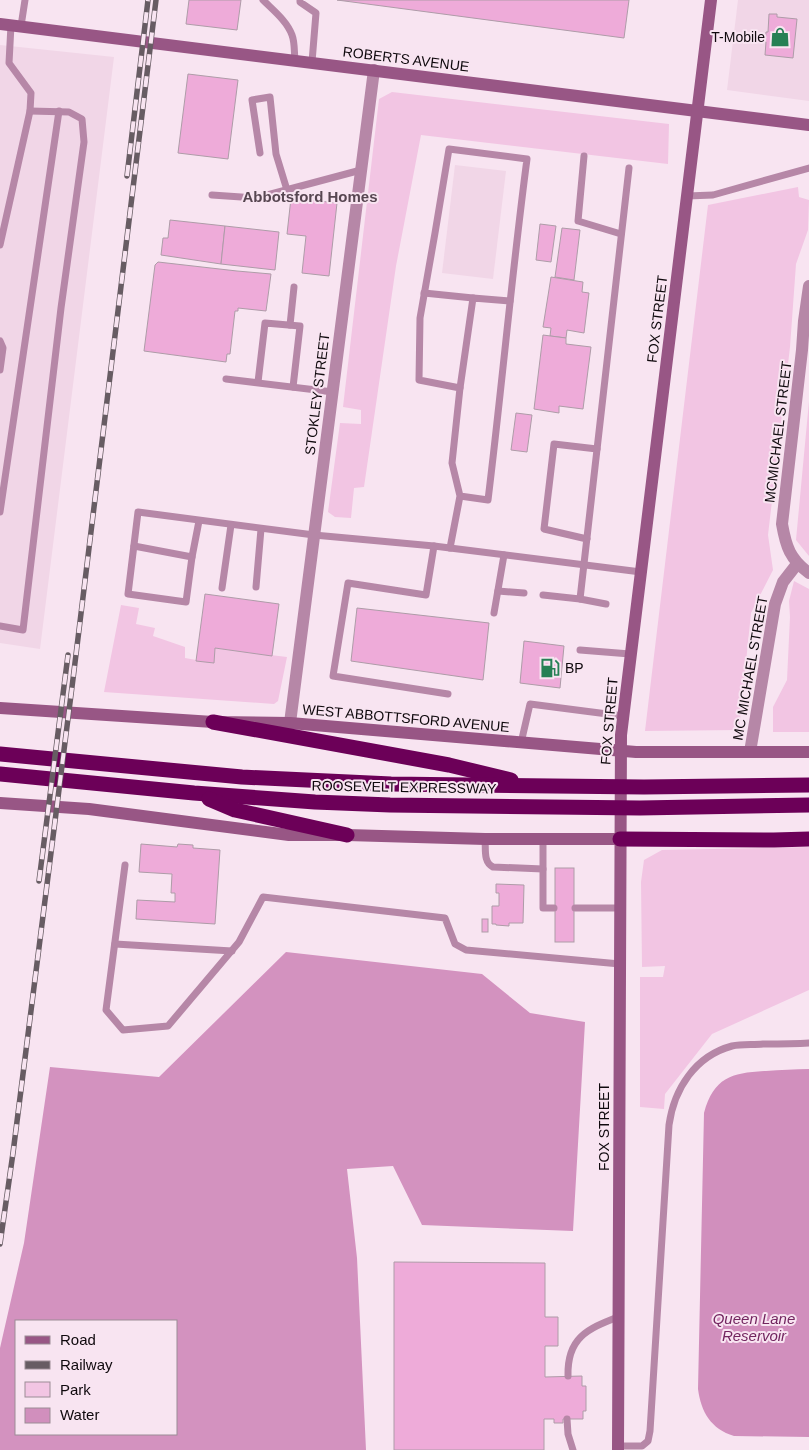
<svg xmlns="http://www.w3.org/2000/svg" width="809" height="1450" viewBox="0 0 809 1450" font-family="Arial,sans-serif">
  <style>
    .built { fill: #f1d6e7 }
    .green { fill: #f2c5e3 }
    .forest { fill: #d392bf; fill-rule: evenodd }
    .water { fill: #d18fbd }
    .building { fill: #eeabd9; stroke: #ae9ca8 }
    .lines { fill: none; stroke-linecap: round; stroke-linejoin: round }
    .lane { stroke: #b687a7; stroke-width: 7 }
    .street { stroke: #b687a7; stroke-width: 12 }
    .secondary { stroke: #985685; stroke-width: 12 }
    .highway { stroke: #6c0058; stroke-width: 15 }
    .rail-casing { stroke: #675c63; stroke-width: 5.5 }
    .rail { stroke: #f8e4f1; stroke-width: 4; stroke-dasharray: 11; stroke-linecap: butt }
    .labels { text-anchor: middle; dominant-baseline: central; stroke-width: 4; stroke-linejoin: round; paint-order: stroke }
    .poi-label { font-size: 14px; fill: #0f090d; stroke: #f8e4f1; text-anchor: end }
    .street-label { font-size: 14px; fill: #0f090d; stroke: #f8e4f1 }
    .neighbourhood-label { font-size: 15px; font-weight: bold; fill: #574651; stroke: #f8e4f1 }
    .water-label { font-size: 15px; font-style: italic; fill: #72255f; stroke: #f8e4f1 }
  </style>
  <rect width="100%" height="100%" fill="#f8e4f1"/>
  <g class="built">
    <path d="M738,0H809V101L727,90Z"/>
    <path d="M0,45L114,57L40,649L0,643Z"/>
    <path d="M455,165L506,171L493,279L442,273Z"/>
  </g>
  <g class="green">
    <path d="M392,92L669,124L668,164L421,135L396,266L364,487L354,488L351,518L335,517L328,512L340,423L361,424V410L343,407L379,99Z"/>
    <path d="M798,187L799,197L809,200L808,230L796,264L790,347L768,535L773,570L751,613L739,730L645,731L708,205Z"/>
    <path d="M809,401V556L796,540Z"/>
    <path d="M794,581L809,589V732H773V707L787,680L790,617L789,601Z"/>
    <path d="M121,605L139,608L136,624L155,628L153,636L185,647V658L213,663L215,648L287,657L278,701L274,704L104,692Z"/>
    <path d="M809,847V990L712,1034L665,1094L664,1109L640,1107V977H663L665,966L642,967L641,882L644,860L662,850Z"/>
  </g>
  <path class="forest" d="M286,952L482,974L530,1013L585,1022L573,1231L422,1225L393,1166L347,1169L357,1258L366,1450H0V1348L24,1243L50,1067L159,1077ZM16,1321H176V1434H16Z"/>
  <path class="water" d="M809,1069V1437L734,1436C711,1429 701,1412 698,1389L704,1113C714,1077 732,1073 766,1071C780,1070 795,1069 809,1069Z"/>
  <g class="building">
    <path d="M189,0H241L237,30L186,24Z"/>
    <path d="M337,0H629L624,38Z"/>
    <path d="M769,14H777V17L797,19L793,58L765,55L766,42H765L766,32H768Z"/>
    <path d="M188,74L238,80L228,159L178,153Z"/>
    <path d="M291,198L337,203L329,276L302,273L306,236L287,234Z"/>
    <path d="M170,220L225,226L221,264L161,255L163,238H168Z"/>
    <path d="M540,224L556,226L551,262L536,260Z"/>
    <path d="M225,226L279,232L275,270L221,264Z"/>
    <path d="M562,228L580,230L574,280L555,277Z"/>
    <path d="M158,262L237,271L271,274L266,311L238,308V311H235L230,354H227L226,362L144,351L155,265Z"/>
    <path d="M551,277L583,282L582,292L589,293L584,333L567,330L566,338L550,336L551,328L543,327Z"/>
    <path d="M543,335L566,338V344L591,347L583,409L559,406V413L534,409Z"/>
    <path d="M516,413L532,415L527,452L511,450Z"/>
    <path d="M205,594L279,604L272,656L215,648L214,663L196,661Z"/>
    <path d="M357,608L489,623L483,680L351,661Z"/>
    <path d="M524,641L564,646L560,688L520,683Z"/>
    <path d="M141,844L177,847L178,844L193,845V848L220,850L215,924L136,919L137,900L175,902V893H171L172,874L139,872Z"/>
    <rect x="555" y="868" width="19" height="74"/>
    <path d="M496,884L524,885L523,923H509V926L496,925V924H492V906H499V893H496Z"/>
    <rect x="482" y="919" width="6" height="13"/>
    <path d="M394,1262L545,1263V1317H558V1346H545V1377L582,1376V1386H586V1411H583V1419H563V1423H554V1419H544V1450H394Z"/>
  </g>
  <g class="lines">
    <g class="lane">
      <path d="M263,0C273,10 287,21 292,35C295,43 294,52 295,60"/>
      <path d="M300,0V2L316,13L312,62"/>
      <path d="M21,26L25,0"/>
      <path d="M260,153L252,100L270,97L276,154L287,190"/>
      <path d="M584,156L578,221L621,234"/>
      <path d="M212,195L256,198L361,170"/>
      <path d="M687,196L713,195L809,168"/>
      <path d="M0,245L30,111L31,93L9,63L11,25"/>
      <path d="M424,293L473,298"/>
      <path d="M290,325L294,287"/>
      <path d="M0,341L3,348L0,370"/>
      <path d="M226,379L333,392"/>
      <path d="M258,382L265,323L300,326L293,387"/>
      <path d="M460,388L473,298L510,301"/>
      <path d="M0,512L59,111"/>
      <path d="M587,539L544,529L554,444L597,449"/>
      <path d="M134,546L192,557L199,521"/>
      <path d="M434,546L426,595L348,583L333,676L448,694"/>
      <path d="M450,548L460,496L488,500C502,386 512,272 527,159L449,149L435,233L420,318L419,380L460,388L452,463L460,496"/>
      <path d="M192,557L186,602L128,594L138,512L314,535L434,546L641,572"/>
      <path d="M256,587L261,529"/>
      <path d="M222,588L231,525"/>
      <path d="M498,591L524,593"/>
      <path d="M543,595L580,599L629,168"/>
      <path d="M580,599L606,604"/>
      <path d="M494,613L504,555"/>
      <path d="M0,626L23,630L61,308L84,142L82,119L69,112L30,111"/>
      <path d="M580,650L630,654"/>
      <path d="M521,743L530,704L623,716"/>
      <path d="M485,839C486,849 483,862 493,867L543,869"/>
      <path d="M543,839V908H554"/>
      <path d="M125,865L106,1010L123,1030L168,1026L239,942L263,897L445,918L455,944L466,950L620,964"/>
      <path d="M575,908H620"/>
      <path d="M115,944L232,951"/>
      <path d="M568,1376C567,1338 587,1329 618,1317"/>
      <path d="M567,1419L568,1434L573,1450"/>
      <path d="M618,1446H642L648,1441L650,1431L669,1125C674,1089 695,1056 732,1046C742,1044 753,1045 763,1044C778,1044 794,1044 809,1043"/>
    </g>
    <g class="street">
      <path d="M809,286L804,321L802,350L782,524C786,547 790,559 809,573"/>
      <path d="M290,723L374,70"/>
      <path d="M750,752L775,604L783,582L797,564"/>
    </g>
    <g class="secondary">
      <path d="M0,24L809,125"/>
      <path d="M0,708L213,722L290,723L636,752H809"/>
      <path d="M0,803L89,809L289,835H347L485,839H620"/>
      <path d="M618,1450L621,735L711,0"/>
    </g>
    <g class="highway">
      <path d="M213,722L449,765L511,780"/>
      <path d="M0,754L242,777L391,784L644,787L809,785"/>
      <path d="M0,774L194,793L315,802L390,805L640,808L809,805"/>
      <path d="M209,799L235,810L347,835"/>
      <path d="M620,839L774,840L809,839"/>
    </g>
    <defs>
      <g id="rail">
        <path d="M127,176L148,0"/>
        <path d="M39,881L68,655"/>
        <path d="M0,1244L13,1153L73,679L156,0"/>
      </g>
    </defs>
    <use href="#rail" class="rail-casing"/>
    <use href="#rail" class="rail"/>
  </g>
  <defs>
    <symbol id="shop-bare" viewBox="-9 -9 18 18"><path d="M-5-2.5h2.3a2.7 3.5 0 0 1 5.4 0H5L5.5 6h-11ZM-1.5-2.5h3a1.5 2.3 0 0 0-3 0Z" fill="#268055" stroke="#f8e4f1" stroke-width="2.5" paint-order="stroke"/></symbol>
    <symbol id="fuel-bare" viewBox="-9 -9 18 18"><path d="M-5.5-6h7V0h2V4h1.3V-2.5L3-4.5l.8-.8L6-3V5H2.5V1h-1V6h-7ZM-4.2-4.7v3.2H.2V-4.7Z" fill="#268055" stroke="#f8e4f1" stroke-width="2.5" paint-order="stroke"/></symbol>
  </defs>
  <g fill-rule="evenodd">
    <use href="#shop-bare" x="766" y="23" width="28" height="28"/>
    <use href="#fuel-bare" x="536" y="654" width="28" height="28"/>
  </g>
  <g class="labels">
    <g class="poi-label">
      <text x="765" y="37">T-Mobile</text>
      <text x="565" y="668" text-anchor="start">BP</text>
    </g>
    <g class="street-label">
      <text transform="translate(406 59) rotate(7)">ROBERTS AVENUE</text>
      <text transform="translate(657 319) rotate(-83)">FOX STREET</text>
      <text transform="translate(317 394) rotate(-83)">STOKLEY STREET</text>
      <text transform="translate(778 432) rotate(-83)">MCMICHAEL STREET</text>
      <text transform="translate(750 668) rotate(-80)">MC MICHAEL STREET</text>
      <text transform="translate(406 718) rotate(5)">WEST ABBOTTSFORD AVENUE</text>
      <text transform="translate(609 721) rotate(-85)">FOX STREET</text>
      <text transform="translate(404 787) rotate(1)">ROOSEVELT EXPRESSWAY</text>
      <text transform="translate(604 1127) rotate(-90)">FOX STREET</text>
    </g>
    <g class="neighbourhood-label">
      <text x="310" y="196">Abbotsford Homes</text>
    </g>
    <g class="water-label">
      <text x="754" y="1318">Queen Lane<tspan x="754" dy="17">Reservoir</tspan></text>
    </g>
  </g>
  <rect x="15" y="1320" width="162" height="115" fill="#f8e4f1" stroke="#9b8c96"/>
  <rect x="25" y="1336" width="25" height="8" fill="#985685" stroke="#9b8c96"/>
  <text x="60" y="1345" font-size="15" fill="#0f090d">Road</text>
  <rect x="25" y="1361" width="25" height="8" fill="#675c63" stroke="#9b8c96"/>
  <text x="60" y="1370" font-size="15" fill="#0f090d">Railway</text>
  <rect x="25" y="1382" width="25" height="15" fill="#f2c5e3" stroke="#9b8c96"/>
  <text x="60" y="1395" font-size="15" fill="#0f090d">Park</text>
  <rect x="25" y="1408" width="25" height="15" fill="#d18fbd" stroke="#9b8c96"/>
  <text x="60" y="1420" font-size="15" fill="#0f090d">Water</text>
</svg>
